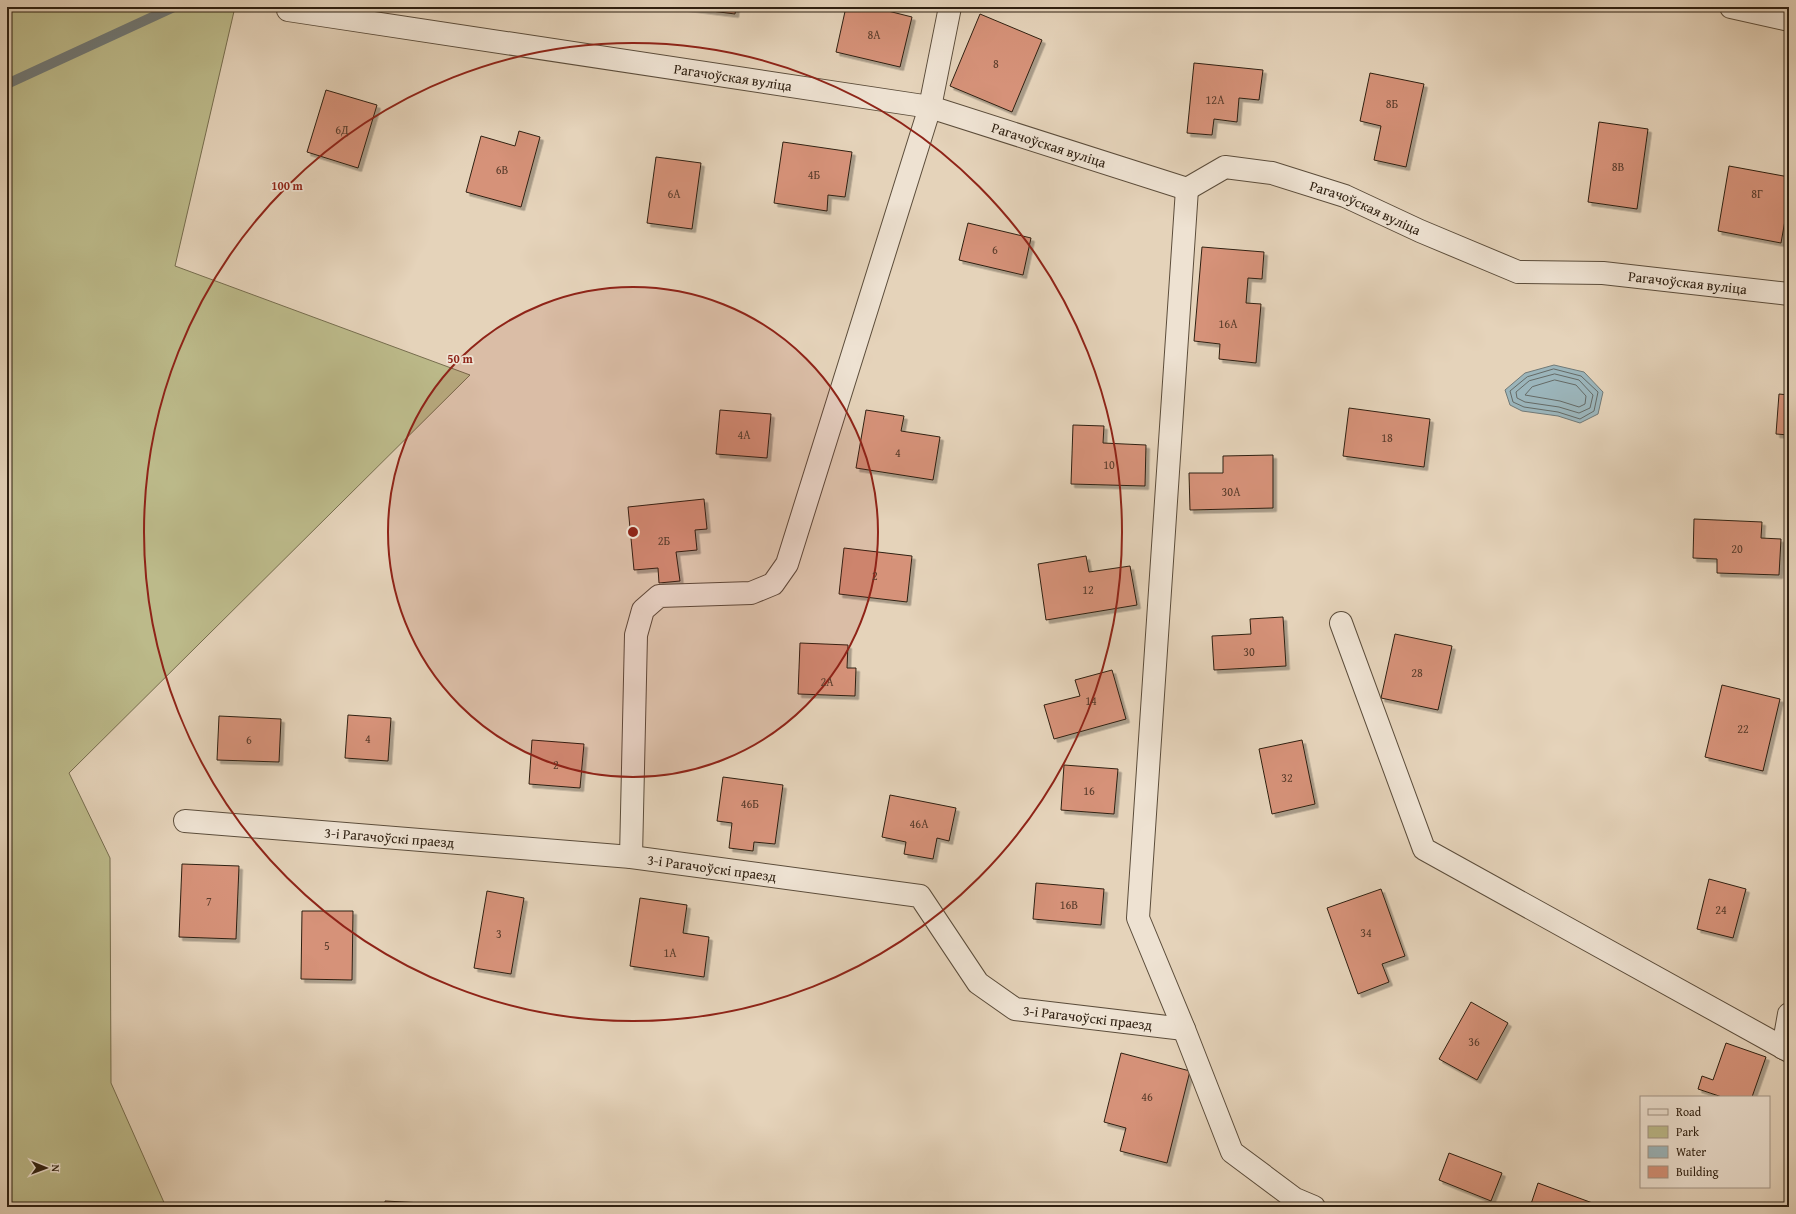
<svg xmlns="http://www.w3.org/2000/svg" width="1796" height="1214" viewBox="0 0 1796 1214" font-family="'Gentium Book Plus',serif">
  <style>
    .green { fill: #bcba8a; stroke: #766d4e }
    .water { fill: #9bb5bb; stroke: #707977 }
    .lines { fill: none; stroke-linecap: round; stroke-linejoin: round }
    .shore { stroke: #656a66; stroke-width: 1 }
    .stream { stroke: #707977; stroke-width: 10 }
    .building { fill: #d69279; stroke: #2f2011; filter: url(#shadow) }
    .minor-casing { stroke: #5c4d3b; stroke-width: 24 }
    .minor { stroke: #eee2d2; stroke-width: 22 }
    .ring { fill: none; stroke: #8f2418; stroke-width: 2 }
    .labels { text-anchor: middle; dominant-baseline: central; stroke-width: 3.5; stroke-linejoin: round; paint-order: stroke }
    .number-label { font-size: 12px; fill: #593c2b }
    .street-label { font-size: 14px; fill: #2f2011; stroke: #eee2d2 }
    .centre { fill: #8f2418; stroke: #eee2d2; stroke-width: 2 }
    .ring-label { font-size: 12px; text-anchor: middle; font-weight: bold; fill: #8f2418; stroke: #eee2d2; stroke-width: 3.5; stroke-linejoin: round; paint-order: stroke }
  </style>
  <defs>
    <filter id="shadow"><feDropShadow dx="3.5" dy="3.5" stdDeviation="0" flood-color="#0004"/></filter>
  </defs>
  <rect width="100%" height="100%" fill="#e5d3ba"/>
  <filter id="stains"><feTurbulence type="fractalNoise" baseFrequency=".005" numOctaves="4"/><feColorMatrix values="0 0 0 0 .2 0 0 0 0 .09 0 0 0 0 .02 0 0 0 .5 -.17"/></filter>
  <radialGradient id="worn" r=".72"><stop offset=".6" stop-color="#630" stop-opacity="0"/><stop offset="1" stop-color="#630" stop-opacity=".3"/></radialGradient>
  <path class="green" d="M7,7H235L175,266L470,375L69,773L110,858L111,1083L166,1207H7Z"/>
  <path class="water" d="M1554,365L1584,372L1603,392L1598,414L1580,423L1558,416L1522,411L1510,405L1505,390L1525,373Z"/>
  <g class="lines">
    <g class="shore">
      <path d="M1554,369L1581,376L1598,392L1594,411L1580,419L1558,412L1524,407L1513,402L1510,391L1527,377Z"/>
      <path d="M1555,374L1579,380L1593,395L1590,408L1579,413L1559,407L1525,402L1517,398L1516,392L1529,381Z"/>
      <path d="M1555,380L1576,385L1586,396L1585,404L1579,407L1560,401L1525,395L1532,387Z"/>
    </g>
    <path class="stream" d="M7,84L174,7"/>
  </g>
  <g class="building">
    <path d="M680,7H736L735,14Z"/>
    <path d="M846,7H872L912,17L900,67L836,52Z"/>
    <path d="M980,14L1042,40L1012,112L950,86Z"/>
    <path d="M1194,63L1263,70L1259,100L1239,98L1237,122L1214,119L1212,135L1187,133Z"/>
    <path d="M1370,73L1424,84L1406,167L1374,160L1381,126L1360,121Z"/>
    <path d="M326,90L377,105L358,168L307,152Z"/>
    <path d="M1599,122L1648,129L1637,209L1588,202Z"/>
    <path d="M519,131L540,137L521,207L466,192L481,136L515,146Z"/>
    <path d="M783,142L852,152L845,197L828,195L827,211L774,203Z"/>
    <path d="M656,157L701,163L692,229L647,223Z"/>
    <path d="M1729,166L1789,177V210L1787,209L1781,243L1718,231Z"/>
    <path d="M968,223L1031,238L1023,275L959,260Z"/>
    <path d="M1202,247L1264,252L1262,279L1248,278L1246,303L1261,304L1256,363L1219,359L1220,344L1194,341Z"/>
    <path d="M1779,394L1789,395V435L1776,434Z"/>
    <path d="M1349,408L1430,419L1424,467L1343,456Z"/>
    <path d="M720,410L771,414L767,458L716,454Z"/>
    <path d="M866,410L904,416L901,431L940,437L933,480L856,468Z"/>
    <path d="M1073,425L1104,426L1103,443L1146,445L1145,486L1071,484Z"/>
    <path d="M1273,455V508L1190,510L1189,473H1223V456Z"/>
    <path d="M704,499L707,529L695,530L697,550L676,552L680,581L659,583L658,568L634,570L628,507Z"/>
    <path d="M1694,519L1762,522L1761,538L1781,539L1779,575L1717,573V559L1693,558Z"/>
    <path d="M844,548L912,556L907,602L839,594Z"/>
    <path d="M1086,556L1089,572L1130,566L1137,605L1046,620L1038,564Z"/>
    <path d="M1283,617L1286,666L1214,670L1212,636L1251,634L1250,619Z"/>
    <path d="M1395,634L1452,646L1438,710L1381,698Z"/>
    <path d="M800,643L848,645L847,668H856L855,696L798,694Z"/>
    <path d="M1112,670L1126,719L1054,739L1044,705L1080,696L1075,680Z"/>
    <path d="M1722,685L1780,699L1763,771L1705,757Z"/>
    <path d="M348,715L391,718L388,761L345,758Z"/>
    <path d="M219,716L281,719L279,762L217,760Z"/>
    <path d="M532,740L584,744L580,788L529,784Z"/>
    <path d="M1302,740L1315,804L1272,814L1259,749Z"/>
    <path d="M1064,765L1118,769L1114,814L1061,810Z"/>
    <path d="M723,777L783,785L775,844L754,842L753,851L729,848L732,823L717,821Z"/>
    <path d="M890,795L956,808L949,841L937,838L933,859L904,854L906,842L882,837Z"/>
    <path d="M182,864L239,866L236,939L179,937Z"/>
    <path d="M1709,879L1746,889L1733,938L1697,929Z"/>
    <path d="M1036,883L1104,889L1101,925L1033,919Z"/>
    <path d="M1381,889L1405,956L1382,964L1389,982L1358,994L1327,908Z"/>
    <path d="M487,891L524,898L511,974L474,968Z"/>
    <path d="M640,898L687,905L683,933L709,937L704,977L630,966Z"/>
    <path d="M302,911H353L352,980L301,979Z"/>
    <path d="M1471,1002L1508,1023L1477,1080L1439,1059Z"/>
    <path d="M1726,1043L1766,1057L1752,1097H1722L1698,1089L1702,1076L1713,1080Z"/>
    <path d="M1121,1053L1190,1071L1167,1163L1120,1151L1126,1128L1104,1122Z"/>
    <path d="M1449,1153L1502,1173L1491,1201L1439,1180Z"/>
    <path d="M1538,1183L1598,1205L1597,1207H1530Z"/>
    <path d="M385,1201L442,1204V1207H385Z"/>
  </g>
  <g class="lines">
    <defs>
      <g id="minor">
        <path d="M1731,7L1789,20"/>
        <path id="s1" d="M288,10L930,107L1187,189L1225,167L1272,173L1345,196L1420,231L1518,272L1603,273L1789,294"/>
        <path d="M1187,189L1138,918L1184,1029L1232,1152L1295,1199L1314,1207"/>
        <path d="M1341,623L1424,849L1789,1051"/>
        <path id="s2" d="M185,821L631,857L920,896L978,983L1015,1009L1184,1029"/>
        <path d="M631,857L636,635L643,610L659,596L751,593L773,584L787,564L930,107L950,7"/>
        <path d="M1783,1048L1789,1014"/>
      </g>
    </defs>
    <use href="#minor" class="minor-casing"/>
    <use href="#minor" class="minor"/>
  </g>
  <circle cx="633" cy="532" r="245" fill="#8f2418" fill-opacity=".12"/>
  <g class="ring">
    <circle cx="633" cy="532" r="245"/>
    <circle cx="633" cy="532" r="489"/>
  </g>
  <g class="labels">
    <g class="number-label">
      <text x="874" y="34">8А</text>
      <text x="996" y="63">8</text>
      <text x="1215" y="99">12А</text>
      <text x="1392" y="103">8Б</text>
      <text x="342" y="129">6Д</text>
      <text x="1618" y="166">8В</text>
      <text x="502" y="169">6В</text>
      <text x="814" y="174">4Б</text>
      <text x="674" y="193">6А</text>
      <text x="1757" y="193">8Г</text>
      <text x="995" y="249">6</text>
      <text x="1228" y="323">16А</text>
      <text x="744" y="434">4А</text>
      <text x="1387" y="437">18</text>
      <text x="898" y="452">4</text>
      <text x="1109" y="464">10</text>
      <text x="1231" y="491">30А</text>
      <text x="664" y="540">2Б</text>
      <text x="1737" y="548">20</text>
      <text x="875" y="575">2</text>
      <text x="1088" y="589">12</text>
      <text x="1249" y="651">30</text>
      <text x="1417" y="672">28</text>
      <text x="827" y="681">2А</text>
      <text x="1091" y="700">14</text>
      <text x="1743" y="728">22</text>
      <text x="368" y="738">4</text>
      <text x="249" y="739">6</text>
      <text x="556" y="764">2</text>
      <text x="1287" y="777">32</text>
      <text x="1089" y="790">16</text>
      <text x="750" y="803">46Б</text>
      <text x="919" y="823">46А</text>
      <text x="209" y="901">7</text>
      <text x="1069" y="904">16В</text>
      <text x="1721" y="909">24</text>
      <text x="1366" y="932">34</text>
      <text x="499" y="933">3</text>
      <text x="327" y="945">5</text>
      <text x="670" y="952">1А</text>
      <text x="1474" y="1041">36</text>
      <text x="1147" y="1096">46</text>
    </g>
    <g class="street-label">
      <text stroke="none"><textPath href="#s1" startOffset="450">Рагачоўская вуліца</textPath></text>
      <text stroke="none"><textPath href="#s1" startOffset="774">Рагачоўская вуліца</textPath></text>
      <text stroke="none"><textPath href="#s1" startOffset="1110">Рагачоўская вуліца</textPath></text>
      <text stroke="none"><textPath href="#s1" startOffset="1446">Рагачоўская вуліца</textPath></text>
      <text stroke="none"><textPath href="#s2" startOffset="205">3-і Рагачоўскі праезд</textPath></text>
      <text stroke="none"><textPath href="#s2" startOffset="529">3-і Рагачоўскі праезд</textPath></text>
      <text stroke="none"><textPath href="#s2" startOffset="962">3-і Рагачоўскі праезд</textPath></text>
    </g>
  </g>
  <circle cx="633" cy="532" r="6" class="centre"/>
  <g class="ring-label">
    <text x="287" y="190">100 m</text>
    <text x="460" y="363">50 m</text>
  </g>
  <rect width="1796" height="1214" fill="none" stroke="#e5d3ba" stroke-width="24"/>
  <rect x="8" y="8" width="1780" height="1198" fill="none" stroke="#2f2011" stroke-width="2"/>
  <rect x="12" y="12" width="1772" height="1190" fill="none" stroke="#2f2011"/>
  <rect x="1640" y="1096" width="130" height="92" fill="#eee2d2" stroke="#a29485"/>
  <rect x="1648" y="1109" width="20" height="6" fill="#eee2d2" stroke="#a29485"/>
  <text x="1676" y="1116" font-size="12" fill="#2f2011">Road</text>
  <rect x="1648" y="1126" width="20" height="12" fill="#bcba8a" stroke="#a29485"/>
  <text x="1676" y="1136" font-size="12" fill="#2f2011">Park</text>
  <rect x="1648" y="1146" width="20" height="12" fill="#9bb5bb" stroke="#a29485"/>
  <text x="1676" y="1156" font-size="12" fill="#2f2011">Water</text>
  <rect x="1648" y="1166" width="20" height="12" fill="#d69279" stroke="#a29485"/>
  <text x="1676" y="1176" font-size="12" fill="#2f2011">Building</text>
  <g transform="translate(46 1168) rotate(91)" stroke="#eee2d2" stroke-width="3" paint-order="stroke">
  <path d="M0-3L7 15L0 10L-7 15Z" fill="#2f2011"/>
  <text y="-6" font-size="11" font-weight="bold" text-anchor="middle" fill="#2f2011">N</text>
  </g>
  <rect width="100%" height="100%" filter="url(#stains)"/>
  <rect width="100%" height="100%" fill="url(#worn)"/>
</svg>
